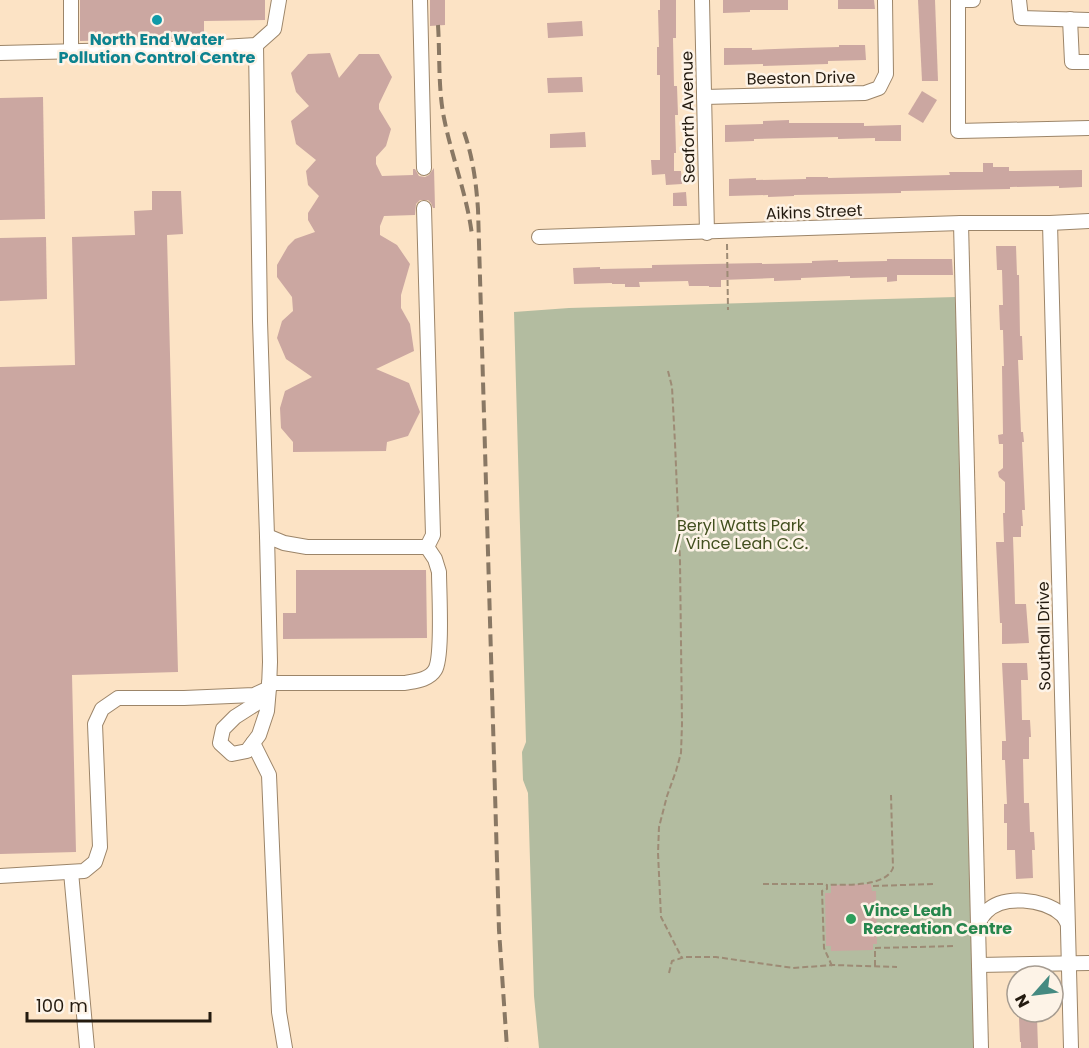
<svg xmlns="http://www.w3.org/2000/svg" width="1089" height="1048" viewBox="0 0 1089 1048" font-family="Poppins,sans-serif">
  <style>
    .green { fill: #b3bca0 }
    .building { fill: #cba7a1 }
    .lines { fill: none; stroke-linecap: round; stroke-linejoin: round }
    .minor-casing { stroke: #9c8569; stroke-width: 16 }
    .path { stroke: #9d8b75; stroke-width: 2; stroke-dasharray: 6 3; stroke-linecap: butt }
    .minor { stroke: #fff; stroke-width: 14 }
    .rail { stroke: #897864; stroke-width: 4; stroke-dasharray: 12 6; stroke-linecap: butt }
    .culture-dot { fill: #0f9aa8; stroke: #fdf3e7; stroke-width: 2 }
    .leisure-dot { fill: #2e9e5b; stroke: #fdf3e7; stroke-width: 2 }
    .labels { text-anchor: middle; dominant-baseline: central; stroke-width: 5; stroke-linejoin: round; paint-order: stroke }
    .culture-label { font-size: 16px; font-weight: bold; fill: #0d838f; stroke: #fdf3e7 }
    .street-label { font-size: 16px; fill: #231a0f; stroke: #fdf3e7 }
    .park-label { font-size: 16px; fill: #424f1f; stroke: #fdf3e7 }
    .leisure-label { font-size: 16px; font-weight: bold; fill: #27864d; stroke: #fdf3e7; text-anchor: start }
  </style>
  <rect width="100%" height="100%" fill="#fce3c5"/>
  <path class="green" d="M956,297L976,1048H539L534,996L528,793L523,780L522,752L526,742L514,312L569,308Z"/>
  <g class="building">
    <path d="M80,0H265V20L204,21V38L80,41Z"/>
    <path d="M430,0H445V25L430,26Z"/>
    <path d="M660,0H676V38H673L674,86H677L678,115H675L676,153H674V171H681L682,184L666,185L665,174L652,175L651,160H660V75H657V47H659L658,10H660Z"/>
    <path d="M723,0H788V10H750V12L723,13Z"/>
    <path d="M838,0H874L875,9H838Z"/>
    <path d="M918,0H935L938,81H922Z"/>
    <path d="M582,21L583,36L548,38L547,23Z"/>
    <path d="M839,45H865L866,60L828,61V64L763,66V64L724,65V48H752V50L801,48L839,47Z"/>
    <path d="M330,53L339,78L359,54H379L392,77L379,104V109L391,129L386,146L376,157V164L382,176L413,175V169H415L419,176L425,177L429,175L434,168L435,208H433L431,203L428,200H420L416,204L415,215L384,216L380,226V235L397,245L410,264L401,295V308L410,324L414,351L376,369L409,383L420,412L408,436L387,442L386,451L293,452V442L281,428L280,408L285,391L312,377L286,359L277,338L282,321L293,311L292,297L277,277V265L288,246L295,239L315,232L308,220V213L319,196L308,185L306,171L316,160L296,144L291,121L309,106L296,92L291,73L308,54Z"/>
    <path d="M582,77L583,92L548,93L547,78Z"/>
    <path d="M922,91L937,100L923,123L908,114Z"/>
    <path d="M43,97L45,219L0,220V98Z"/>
    <path d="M789,120V123H864V126L901,125V141H875V138L838,139V137L754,139V141L725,142V125L763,124V121Z"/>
    <path d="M585,132L586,147L550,148V134Z"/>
    <path d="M983,163H993V167H1009V171L1082,170V187L1059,188V186L1010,187V189L901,191V193L794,195V196L768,197V195L729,196V179L756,178V180L806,179V177H828V178L950,175L949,172H983Z"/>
    <path d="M152,191H181L183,234L167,235L178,672L72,675L76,852L0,854V367L75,365L72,237L135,235L134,211L152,210Z"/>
    <path d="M686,192L687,206H673V193Z"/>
    <path d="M46,237L47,299L0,301V238Z"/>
    <path d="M996,246H1016L1017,275H1019L1020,336H1022L1023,360H1018L1021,432H1023L1024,442H1022L1025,510H1022L1023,526H1021V537H1013L1014,566L1015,604H1026L1029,643L1002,644V623H1000L996,542H1004L1003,513H1005V482L999,477L998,472L1003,468V444H999L998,435L1003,434L1002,366H1004L1003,330H1000L999,305H1003L1002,270H997Z"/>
    <path d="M887,259H952L953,275H897V281L887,282V277L850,278V276L801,278V280L774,281V278L721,280V287H709V286H689L688,281L639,282L640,287H625V284H612V283L574,284L573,268L600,267V269L652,268V265L762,263V264L812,263V261L838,260V262L887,261Z"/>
    <path d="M296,570H426L427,638L283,639V613H296Z"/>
    <path d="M1002,663H1027L1028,680H1021L1022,720H1030L1031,737H1029V759H1023L1024,803H1029L1030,832H1034L1035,850H1032L1033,878L1016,879L1015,850H1007V823H1004V804H1007L1005,760H1002V741H1006Z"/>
    <path d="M871,884L872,891H876L877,944H873V950L831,951V946H826L825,893H831V885Z"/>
    <path d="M1037,1017L1038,1048H1021V1042H1020L1019,1018Z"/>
  </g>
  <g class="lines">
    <defs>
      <g id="minor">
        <path d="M71,0V50"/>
        <path d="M420,0L424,168"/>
        <path d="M702,0L707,233"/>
        <path d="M958,0V131L1089,128"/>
        <path d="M958,0H973"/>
        <path d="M1019,0L1021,18L1089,20"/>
        <path d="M1070,19L1072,62H1089"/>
        <path d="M256,45L260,321L267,536"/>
        <path d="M0,53L205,48L256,45L274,29L279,0"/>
        <path d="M704,97L865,93L879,88L886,74L885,0"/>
        <path d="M961,223L981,1048"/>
        <path d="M1050,223L1071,1048"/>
        <path d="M539,237L961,223H1050L1089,221"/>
        <path d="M269,683H405C415,681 429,680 435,670C443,657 439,590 439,572L435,559L427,547"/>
        <path d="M269,688L267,711L259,735L247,751L232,754L220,743L223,729L235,717L257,703Z"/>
        <path d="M253,743L269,775L279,1012L285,1048"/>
        <path d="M71,872L87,1048"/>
        <path d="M0,876L84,871L95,862L100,847L95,724L102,709L118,698H184L254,695L269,688L270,662L267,536L284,543L307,547H427L433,535L424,208"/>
        <path d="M978,924C980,920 983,915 986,912C1003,894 1044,899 1061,914C1064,916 1065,919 1067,922"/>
        <path d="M979,965L1089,963"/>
      </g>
    </defs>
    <use href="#minor" class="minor-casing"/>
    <g class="path">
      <path d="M727,244L728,310"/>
      <path d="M668,371L672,387L675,443L680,561L682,724L681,753L676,771L667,796L659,827L658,853L661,917L682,958"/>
      <path d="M763,884H824L827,885"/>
      <path d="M873,886L933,884"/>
      <path d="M832,966L824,948L822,891L827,889V885C845,884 885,888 893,868L891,795"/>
      <path d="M875,966V948L956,946"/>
      <path d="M669,973L672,961L685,957H716L793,968L833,965L897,967"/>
    </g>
    <use href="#minor" class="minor"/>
    <g class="rail">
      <path d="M438,25C440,56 438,88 444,118C452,158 467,195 472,235"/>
      <path d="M464,132C473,158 476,182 478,209L499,930L507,1048"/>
    </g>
  </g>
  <circle class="culture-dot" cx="157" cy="20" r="6"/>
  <circle class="leisure-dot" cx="851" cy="919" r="6"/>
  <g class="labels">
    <g class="culture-label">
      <text x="157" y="39">North End Water<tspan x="157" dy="18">Pollution Control Centre</tspan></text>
    </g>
    <g class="street-label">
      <text transform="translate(801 78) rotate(-1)">Beeston Drive</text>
      <text transform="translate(688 117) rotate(-91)">Seaforth Avenue</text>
      <text transform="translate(814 212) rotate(-2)">Aikins Street</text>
      <text transform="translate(1044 636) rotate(-91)">Southall Drive</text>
    </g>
    <g class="park-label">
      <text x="741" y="525">Beryl Watts Park<tspan x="741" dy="18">/ Vince Leah C.C.</tspan></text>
    </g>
    <g class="leisure-label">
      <text x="863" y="910">Vince Leah<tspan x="863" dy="18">Recreation Centre</tspan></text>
    </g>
  </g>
  <g transform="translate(1035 994) rotate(242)"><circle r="28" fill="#fdf3e7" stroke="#a69c91" stroke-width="1.5"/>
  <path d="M0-4.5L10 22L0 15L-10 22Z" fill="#458a81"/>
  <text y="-9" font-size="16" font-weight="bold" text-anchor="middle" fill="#231a0f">N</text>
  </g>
  <path d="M27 1012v9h183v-9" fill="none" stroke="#231a0f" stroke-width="3"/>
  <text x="36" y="1012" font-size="18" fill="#231a0f" stroke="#fdf3e7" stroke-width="4.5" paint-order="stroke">100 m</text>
</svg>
